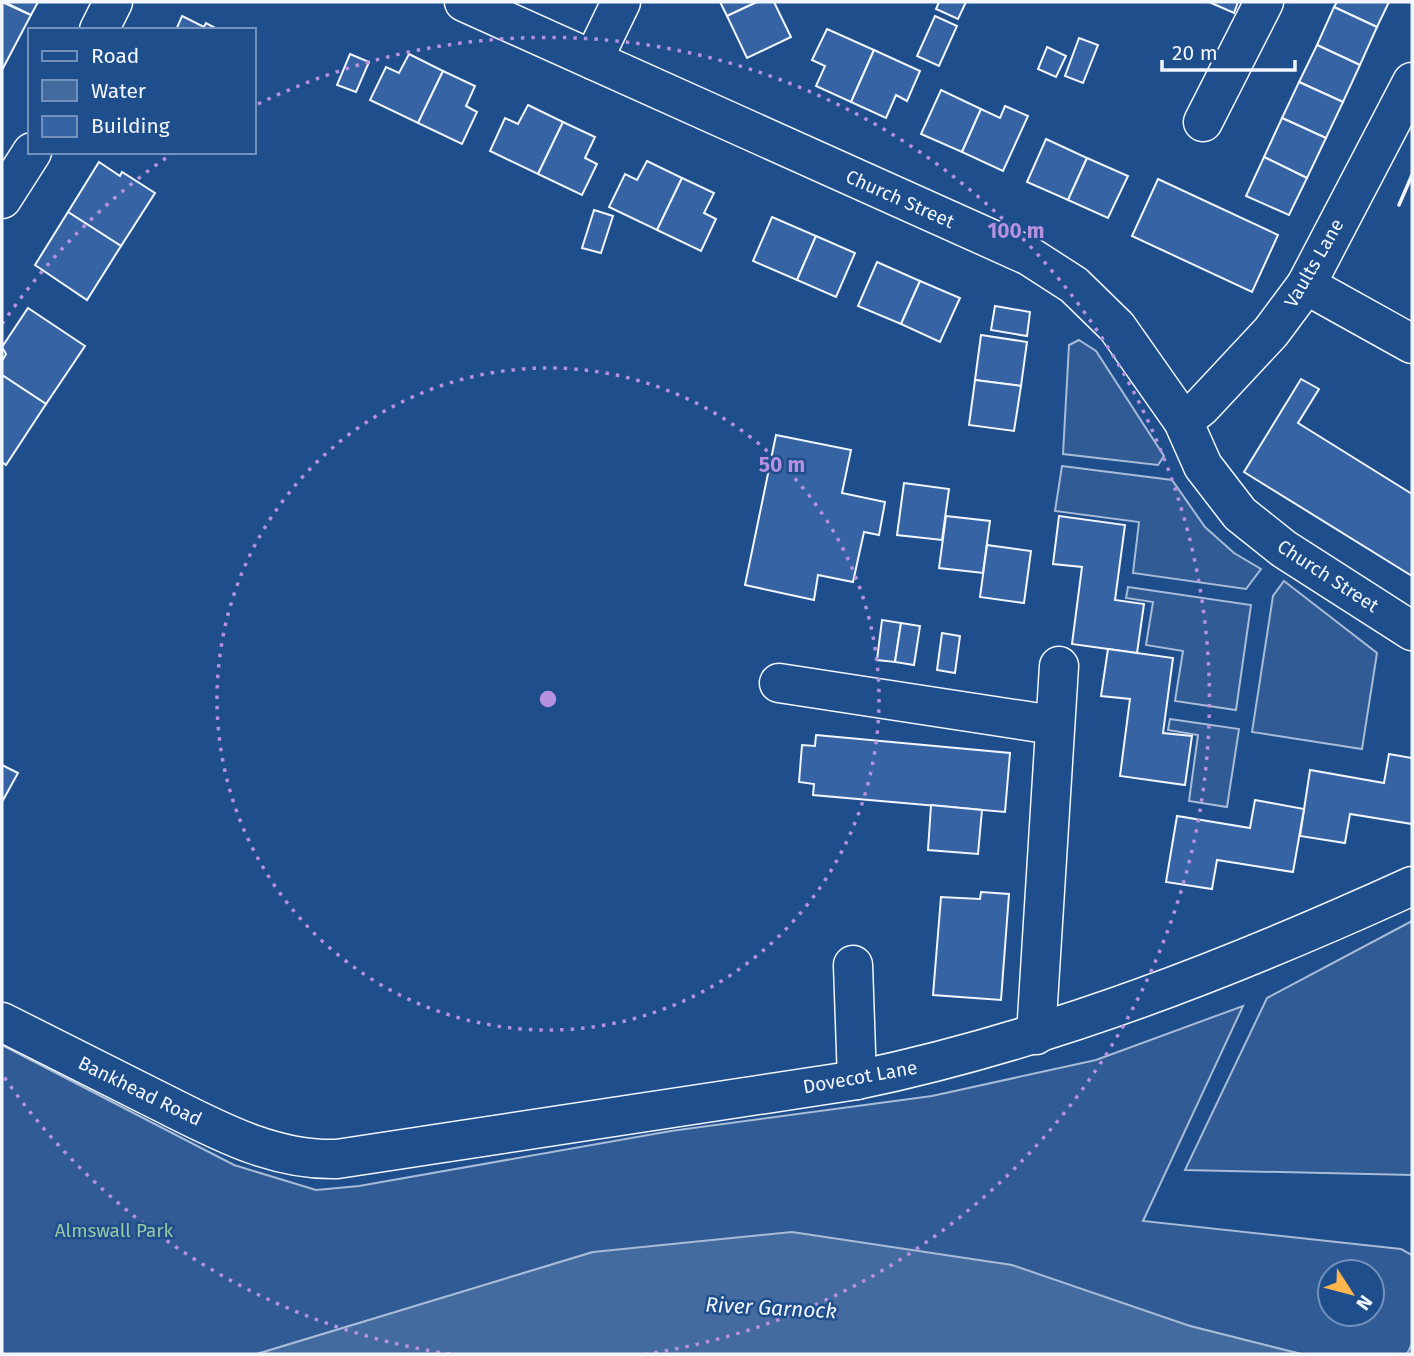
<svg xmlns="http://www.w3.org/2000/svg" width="1414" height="1356" viewBox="0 0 1414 1356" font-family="'Fira Sans',sans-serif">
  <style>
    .built { fill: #305b95; stroke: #a8bbd7; stroke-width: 2; fill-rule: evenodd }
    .water { fill: #446ba0; stroke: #a8bbd7; stroke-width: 2 }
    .building { fill: #3563a3; stroke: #f2f6ff; stroke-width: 2 }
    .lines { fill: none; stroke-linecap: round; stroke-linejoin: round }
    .minor-casing { stroke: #f2f6ff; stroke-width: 41 }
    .minor { stroke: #1f4e8c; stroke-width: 38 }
    .wall { stroke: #f2f6ff; stroke-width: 3.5 }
    .ring { fill: none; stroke: #b691df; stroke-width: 3.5; stroke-dasharray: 3.5 7 }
    .labels { text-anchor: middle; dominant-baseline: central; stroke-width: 5; stroke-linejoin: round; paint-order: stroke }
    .street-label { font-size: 19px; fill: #f2f6ff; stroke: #1f4e8c }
    .park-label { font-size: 19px; fill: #97c8a6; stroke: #1f4e8c }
    .water-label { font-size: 21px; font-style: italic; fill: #f2f6ff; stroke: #1f4e8c }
    .centre { fill: #b691df; stroke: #1f4e8c; stroke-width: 3.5 }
    .ring-label { font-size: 21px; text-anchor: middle; font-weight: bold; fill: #b691df; stroke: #1f4e8c; stroke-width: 5; stroke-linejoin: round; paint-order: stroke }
  </style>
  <rect width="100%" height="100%" fill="#1f4e8c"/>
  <g class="built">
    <path d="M1079,340L1096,351L1164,456L1158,465L1063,454L1069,345Z"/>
    <path d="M1062,466L1172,480L1205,527L1234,553L1261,569L1246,589L1133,573L1139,522L1055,511Z"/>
    <path d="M1284,581L1377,653L1362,749L1252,732L1273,596Z"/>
    <path d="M1128,587L1251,605L1236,710L1175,701L1183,651L1146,645L1153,602L1126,598Z"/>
    <path d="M1170,719L1239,729L1227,807L1189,801L1198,735L1168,730Z"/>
    <path d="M1412,921V1175L1185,1170L1267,998Z"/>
    <path d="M1243,1006L1143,1221L1401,1249L1412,1255V1344L1407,1354H1301L1190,1326L593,1252L257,1354H2V1045L234,1165L316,1190L359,1186L671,1131L932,1096L1096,1060ZM1330,1272H1372V1314H1330Z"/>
  </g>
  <path class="water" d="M792,1232L1012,1265L1190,1326L1301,1354H257L593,1252Z"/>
  <g class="building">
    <path d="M2,2L31,15L2,70Z"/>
    <path d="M4,2H38L31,15Z"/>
    <path d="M720,2H757L727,16Z"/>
    <path d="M757,2H774L791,37L747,58L727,16Z"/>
    <path d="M939,2H966L958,19L936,9Z"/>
    <path d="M1209,2H1238L1234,13Z"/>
    <path d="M1337,2H1389L1377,27L1334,7Z"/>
    <path d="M1334,7L1377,27L1360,65L1317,45Z"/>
    <path d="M182,16L204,27L206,23L219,30H176Z"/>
    <path d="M935,16L957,26L939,66L917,56Z"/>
    <path d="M827,29L874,50L851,102L816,86L825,66L812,60Z"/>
    <path d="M1079,38L1098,45L1083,83L1065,76Z"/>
    <path d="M1317,45L1360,65L1343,102L1299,82Z"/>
    <path d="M1047,47L1066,56L1056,77L1038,69Z"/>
    <path d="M874,50L920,71L907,101L896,95L886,118L851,102Z"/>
    <path d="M350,54L369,62L356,92L337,85Z"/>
    <path d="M409,54L443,71L418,123L370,100L386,67L399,73Z"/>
    <path d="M443,71L475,86L466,106L477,112L462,144L418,123Z"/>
    <path d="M1299,82L1343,102L1326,138L1282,118Z"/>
    <path d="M941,90L981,109L962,152L921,134Z"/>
    <path d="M528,105L563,122L538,174L490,151L505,118L518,124Z"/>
    <path d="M1005,106L1028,116L1003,171L962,152L981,109L1000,118Z"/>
    <path d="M1282,118L1326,138L1307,178L1264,157Z"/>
    <path d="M563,122L595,137L585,158L597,164L582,195L538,174Z"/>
    <path d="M1046,139L1087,158L1068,200L1027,182Z"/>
    <path d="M1264,157L1307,178L1289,215L1246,196Z"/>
    <path d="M1087,158L1128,176L1108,218L1068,200Z"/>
    <path d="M647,161L682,178L657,230L609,207L625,174L637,180Z"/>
    <path d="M99,162L120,176L122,172L155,193L121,246L68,212Z"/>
    <path d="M682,178L714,193L704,213L716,219L701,251L657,230Z"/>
    <path d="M1158,179L1278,235L1252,292L1132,236Z"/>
    <path d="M594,210L613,216L601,253L582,248Z"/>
    <path d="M68,212L121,246L87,300L35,265Z"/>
    <path d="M772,217L816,236L797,280L753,261Z"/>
    <path d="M816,236L855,253L836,297L797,280Z"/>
    <path d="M877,262L920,281L901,324L858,306Z"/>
    <path d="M920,281L960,298L940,342L901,324Z"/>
    <path d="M995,306L1030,312L1027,336L991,330Z"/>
    <path d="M28,308L85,346L46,404L2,375V361L6,354L2,347Z"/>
    <path d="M981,335L1027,342L1021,386L975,380Z"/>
    <path d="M2,375L46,404L6,465L2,462Z"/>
    <path d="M1301,379L1319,389L1298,423L1412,494V576L1244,472Z"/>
    <path d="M975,380L1021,386L1014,431L969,425Z"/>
    <path d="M776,435L851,450L842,493L885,502L879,535L864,532L853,582L818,575L814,600L745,585Z"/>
    <path d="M904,483L949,489L942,540L897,535Z"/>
    <path d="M946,516L990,521L983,573L939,568Z"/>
    <path d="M1059,516L1125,525L1115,600L1144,604L1137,653L1072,644L1082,567L1053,564Z"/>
    <path d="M987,545L1031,551L1024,603L980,597Z"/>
    <path d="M882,620L901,623L895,662L877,660Z"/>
    <path d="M901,623L920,626L914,665L895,662Z"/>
    <path d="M942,633L960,636L955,673L937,670Z"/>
    <path d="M1108,649L1173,658L1163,733L1192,736L1185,785L1120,776L1130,699L1101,696Z"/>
    <path d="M816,735L1010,753L1005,812L813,795L814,784L799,782L802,745L815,746Z"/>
    <path d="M1389,754L1412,758V824L1350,814L1345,843L1300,836L1310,770L1384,783Z"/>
    <path d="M2,765L18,773L2,802Z"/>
    <path d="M1255,800L1304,809L1293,872L1217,860L1212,889L1166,882L1177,816L1250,828Z"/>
    <path d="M931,805L982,810L978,854L928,850Z"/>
    <path d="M981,892L1009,894L1001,1000L933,995L941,897L980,899Z"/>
  </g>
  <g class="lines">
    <defs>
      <g id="minor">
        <path d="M464,2L1029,256L1074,285L1117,327L1183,421L1203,466L1240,514L1284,549L1412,631"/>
        <path d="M99,30L113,2"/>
        <path d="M593,60L621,2"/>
        <path d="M1203,122L1264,2"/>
        <path d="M2,199L32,152"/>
        <path d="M1306,285L1412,344"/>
        <path d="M1183,421L1201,407L1271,332L1306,285L1412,82"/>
        <path d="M779,683L1053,725"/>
        <path d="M853,965L857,1080"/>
        <path d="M2,1022C51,1047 101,1072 151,1097C210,1126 269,1161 337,1159L857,1080C1049,1040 1234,967 1412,886"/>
        <path d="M1036,1035L1059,666"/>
      </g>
    </defs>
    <use href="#minor" class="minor-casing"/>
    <use href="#minor" class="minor"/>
    <path class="wall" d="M1399,205L1412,175"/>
  </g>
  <g class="ring">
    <circle cx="548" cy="699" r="331"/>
    <path d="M450 1354A662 662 0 0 1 2 1074M2 324A662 662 0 0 1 173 153M258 104A662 662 0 1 1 646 1354"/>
  </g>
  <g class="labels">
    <g class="street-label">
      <text transform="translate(900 199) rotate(24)">Church Street</text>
      <text transform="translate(1314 263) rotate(-60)">Vaults Lane</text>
      <text transform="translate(1328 576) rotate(33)">Church Street</text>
      <text transform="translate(860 1077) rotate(-10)">Dovecot Lane</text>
      <text transform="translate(140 1091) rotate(26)">Bankhead Road</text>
    </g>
    <g class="park-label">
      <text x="114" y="1230">Almswall Park</text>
    </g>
    <g class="water-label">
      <text transform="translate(771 1308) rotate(3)">River Garnock</text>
    </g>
  </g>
  <circle cx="548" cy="699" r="10" class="centre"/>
  <g class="ring-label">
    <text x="1016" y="238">100 m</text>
    <text x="782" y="472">50 m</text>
  </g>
  <rect width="1414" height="1356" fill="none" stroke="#f2f6ff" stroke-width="7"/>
  <rect x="28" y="28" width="228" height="126" fill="#1f4e8c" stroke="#7391ba" stroke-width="2"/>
  <rect x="42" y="51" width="35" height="10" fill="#1f4e8c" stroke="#7391ba" stroke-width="2"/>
  <text x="91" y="63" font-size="21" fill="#f2f6ff">Road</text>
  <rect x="42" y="80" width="35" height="21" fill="#446ba0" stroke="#7391ba" stroke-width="2"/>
  <text x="91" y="98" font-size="21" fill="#f2f6ff">Water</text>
  <rect x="42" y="116" width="35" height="21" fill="#3563a3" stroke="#7391ba" stroke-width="2"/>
  <text x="91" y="133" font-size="21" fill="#f2f6ff">Building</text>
  <g transform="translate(1351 1293) rotate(126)"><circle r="33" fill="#1f4e8c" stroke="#7391ba" stroke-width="2"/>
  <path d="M0-5L12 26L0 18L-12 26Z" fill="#ffb74d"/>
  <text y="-10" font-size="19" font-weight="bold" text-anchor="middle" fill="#f2f6ff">N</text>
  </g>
  <path d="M1162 60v10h133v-10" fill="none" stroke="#f2f6ff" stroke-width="3.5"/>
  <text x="1172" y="60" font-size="21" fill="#f2f6ff" stroke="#1f4e8c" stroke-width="5" paint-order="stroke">20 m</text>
</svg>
